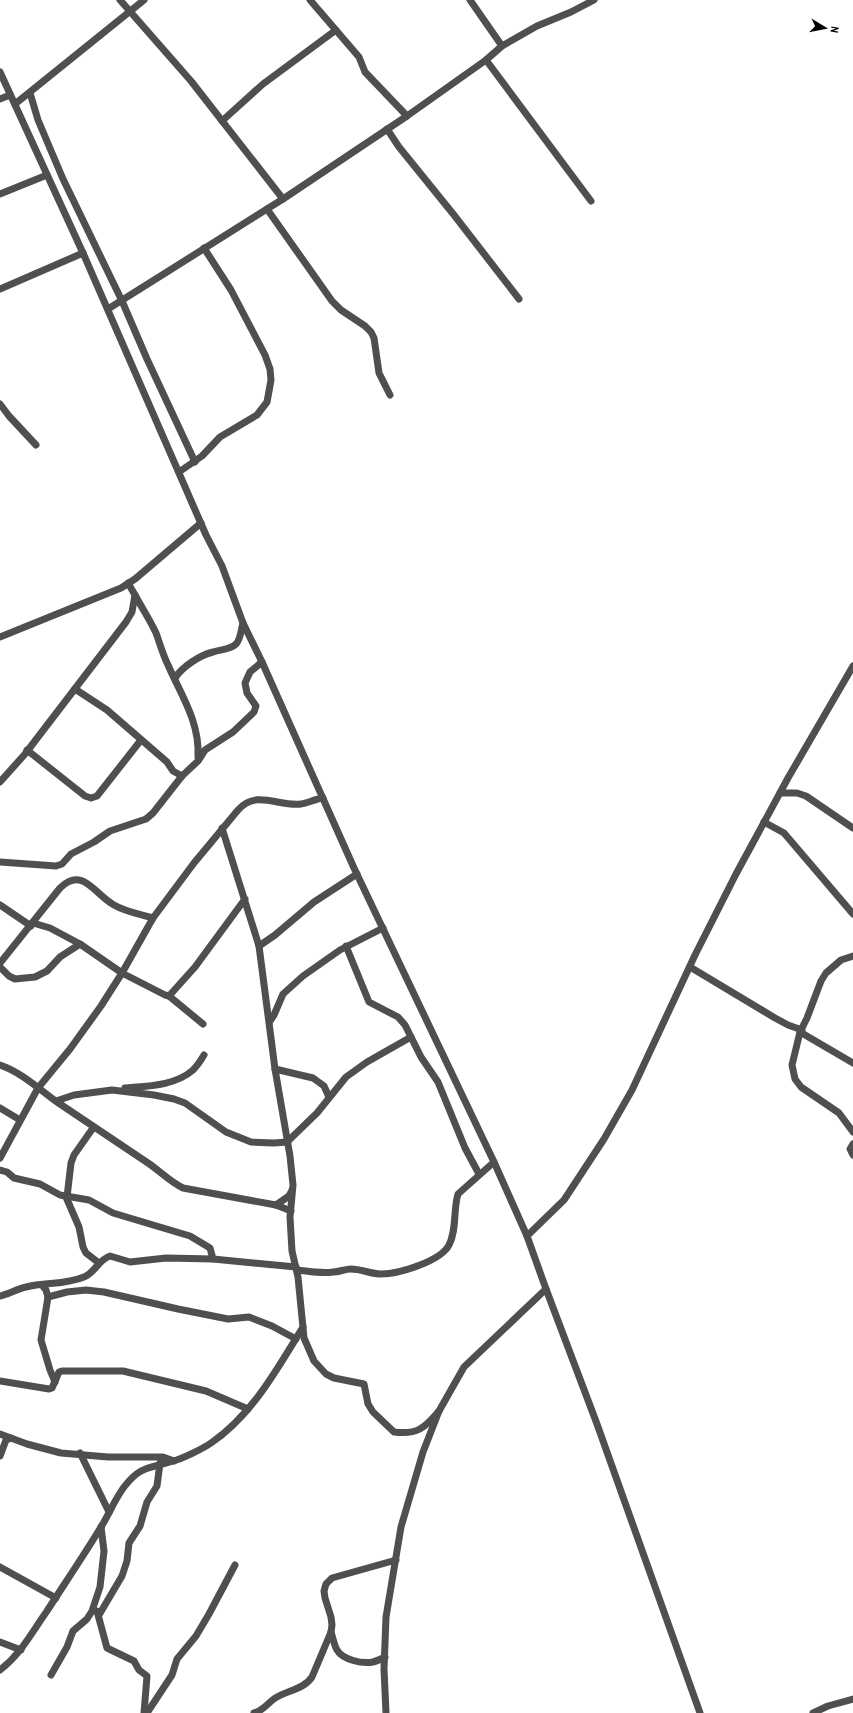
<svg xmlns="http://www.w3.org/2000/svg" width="853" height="1713" viewBox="0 0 853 1713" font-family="'Archivo Narrow',sans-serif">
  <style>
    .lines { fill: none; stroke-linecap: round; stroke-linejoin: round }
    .minor { stroke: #4f4f4f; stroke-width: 7 }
  </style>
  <rect width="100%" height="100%" fill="#fff"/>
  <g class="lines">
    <g class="minor">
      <path d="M120,0L191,81L283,199"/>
      <path d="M310,0L359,57L365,72L407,116"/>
      <path d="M470,0L502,46"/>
      <path d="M486,60L591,201"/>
      <path d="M0,72L83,253L206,535L222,566L243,623L262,662L354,868L494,1162L527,1236L546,1289L597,1424L700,1713"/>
      <path d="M30,93L38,120L63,179L122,301L147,359L195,462"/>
      <path d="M0,99L10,95"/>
      <path d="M15,104L144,0"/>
      <path d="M222,121L263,84L336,30"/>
      <path d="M387,129L399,147L454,215L519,299"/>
      <path d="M0,194L47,175"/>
      <path d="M267,209L332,301L341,310L365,326L371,332L374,338L379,373L390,395"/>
      <path d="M0,289L83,253"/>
      <path d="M108,309L283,199L407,116L486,60L502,46L537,26L571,12L594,0"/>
      <path d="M0,404L9,416L36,445"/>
      <path d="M179,472L202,456L220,437L257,415L267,402L271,380L270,369L265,355L231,290L204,248"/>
      <path d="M135,595C142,608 150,620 156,633C160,644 163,655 168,665C181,695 200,722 198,757"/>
      <path d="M0,637L121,588L135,579L201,523"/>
      <path d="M175,678C182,667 200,655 213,652C221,649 230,650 236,644C241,639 241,629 243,623"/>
      <path d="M75,689L107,710L167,762L173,771L182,776"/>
      <path d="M27,750L85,796L91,798L97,796L141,740"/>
      <path d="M0,782L25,754L126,622L132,612L135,595L128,583"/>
      <path d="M780,793H797L806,796L853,828"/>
      <path d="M764,822L784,833L853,914"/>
      <path d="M222,828L259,946L275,1069L290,1156L293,1185L290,1217L292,1251L298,1277L304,1338L314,1361L326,1374L334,1378L364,1384L368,1404L373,1412L394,1432C417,1435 425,1428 439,1411"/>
      <path d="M0,862L56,866L62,864L71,854L94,842L110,831L146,819L153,813L182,776L198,761L205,750L233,732L254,712L256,706L247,693L245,683L250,672L262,662"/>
      <path d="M0,905L31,926"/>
      <path d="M33,923L50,928L80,944"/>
      <path d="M259,946L275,935L314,902L357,874"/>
      <path d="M346,946L369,1002L398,1017L405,1025L421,1057L438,1082L465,1148L479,1174"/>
      <path d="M853,956L841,960L826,973L821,981L807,1018L800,1032L792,1065L795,1079L801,1087L839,1113L853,1132"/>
      <path d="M0,963L60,888C83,866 94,894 114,905C126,912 140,914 153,918"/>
      <path d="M0,967L9,976L15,979L35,977L47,971L60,957L80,944L122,973L165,995L169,996L195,967L245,899"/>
      <path d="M690,967L775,1018L788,1025L802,1030"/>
      <path d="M169,996L203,1024"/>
      <path d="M270,1021L274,1015L283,994L303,976L340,950L383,928"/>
      <path d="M800,1032L853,1063"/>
      <path d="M0,1065C21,1072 39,1089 57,1102C87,1122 118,1143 148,1163C160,1171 170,1182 183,1188L276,1205L291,1211"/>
      <path d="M275,1069L313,1078L324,1086L329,1097"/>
      <path d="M125,1088C147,1086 175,1086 193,1070C197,1066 201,1060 204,1055"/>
      <path d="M56,1101L74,1095L112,1090L154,1095L174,1099L185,1103L226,1132L251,1142L274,1143L287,1142L317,1113L346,1077L367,1062L411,1037"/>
      <path d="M0,1108L20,1120"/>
      <path d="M853,1144L850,1149L853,1155"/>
      <path d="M0,1158L38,1088L70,1049L101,1006L122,973L153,918L194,863L238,810C256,789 279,807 301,804C308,803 315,799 323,798"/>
      <path d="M0,1170L7,1172L14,1178L40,1184L60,1195L89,1200L113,1213L190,1236L210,1248L213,1259"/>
      <path d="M66,1197L79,1227L83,1247L86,1253L99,1263"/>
      <path d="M67,1197L71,1163L74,1155L93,1128"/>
      <path d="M276,1205L289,1196L292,1190"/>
      <path d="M527,1236L564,1200L604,1139L632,1090L695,955L736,874L788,778L853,666"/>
      <path d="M297,1270C308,1271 321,1274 333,1272C339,1272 345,1269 351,1269C361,1269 371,1274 381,1274C399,1274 441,1261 449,1245C457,1230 453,1210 458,1194L494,1162"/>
      <path d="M42,1285L46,1290L48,1297L41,1340L50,1370L55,1382"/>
      <path d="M0,1296C9,1294 17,1289 26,1287C45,1282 65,1285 84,1277C95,1273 98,1260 110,1256L130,1262L166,1258L213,1259L296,1267"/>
      <path d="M48,1297L67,1292L86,1290L104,1292L178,1309L228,1319L249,1317L272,1326L296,1339"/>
      <path d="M0,1381L49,1389L52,1388L59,1372L62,1371H123L206,1391L248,1409"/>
      <path d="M0,1434L27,1444L61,1453L108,1457H163L174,1461"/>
      <path d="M80,1453L109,1512"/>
      <path d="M0,1456L6,1440L11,1438"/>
      <path d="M0,1567L56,1598"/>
      <path d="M97,1611L107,1648L134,1661L139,1670L147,1676L144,1713"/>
      <path d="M99,1615L122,1576L127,1561L129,1543L140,1526L147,1502L157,1486L160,1463"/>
      <path d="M331,1632C333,1638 334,1645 337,1650C343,1660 362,1664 373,1662C377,1661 381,1659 385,1657"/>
      <path d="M0,1642L21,1650"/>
      <path d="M0,1670C21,1654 32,1632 47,1611C65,1583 84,1555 101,1527C109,1514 115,1499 124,1487C141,1465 149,1469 173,1461C182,1459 204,1448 211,1443C253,1414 277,1369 303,1327"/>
      <path d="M51,1675L67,1647L73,1631L87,1619L92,1611L100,1587L104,1551L101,1527"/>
      <path d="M147,1713L172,1675L177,1659L196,1636L209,1614L235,1565"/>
      <path d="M254,1713C265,1710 268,1702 277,1697C289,1690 304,1689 312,1677L331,1632L332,1625L331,1617L325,1598L324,1591L326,1584L332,1578L396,1560"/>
      <path d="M386,1713L384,1669L386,1617L401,1527L423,1452L439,1411L464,1367L546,1289"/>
      <path d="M813,1713L828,1706L853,1699"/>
    </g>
  </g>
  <g transform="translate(825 28) rotate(100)" stroke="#ffffff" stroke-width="3" paint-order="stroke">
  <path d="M0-3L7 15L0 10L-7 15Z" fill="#000000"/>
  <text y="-6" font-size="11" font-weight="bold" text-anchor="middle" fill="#000000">N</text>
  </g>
</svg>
